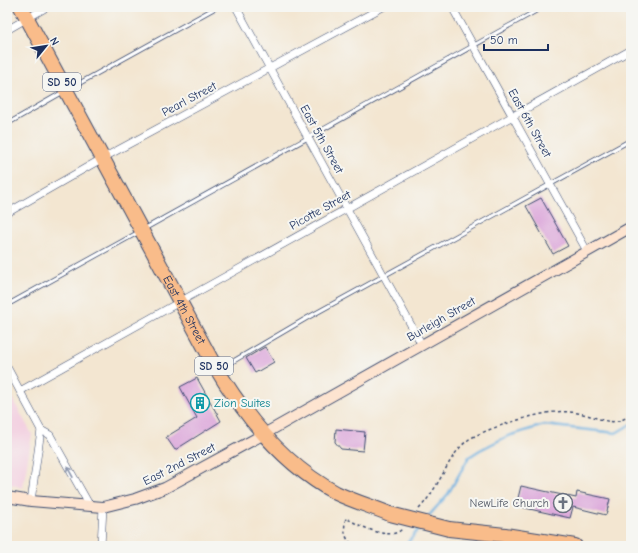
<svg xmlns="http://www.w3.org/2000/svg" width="638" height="553" viewBox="0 0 638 553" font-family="'Comic Neue',sans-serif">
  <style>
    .built { fill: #f3cfe0 }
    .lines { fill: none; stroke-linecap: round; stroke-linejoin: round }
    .stream { stroke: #69aedf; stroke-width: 2.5 }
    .building { fill: #dca7da }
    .lane-casing { stroke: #3b4a6f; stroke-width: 5 }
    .street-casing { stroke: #3b4a6f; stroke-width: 8 }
    .secondary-casing { stroke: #3b4a6f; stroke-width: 12 }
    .highway-casing { stroke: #3b4a6f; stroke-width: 16 }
    .path { stroke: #3b4a6f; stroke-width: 1.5; stroke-dasharray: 3 3; stroke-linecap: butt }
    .lane { stroke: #fff; stroke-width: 3.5 }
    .street { stroke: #fff; stroke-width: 7 }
    .secondary { stroke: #fde4d0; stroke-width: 10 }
    .highway { stroke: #f9bc8a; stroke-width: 14 }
    .highway-bridge-casing { stroke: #3b4a6f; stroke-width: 16; stroke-linecap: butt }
    .highway-bridge { stroke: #f9bc8a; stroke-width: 14 }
    .oneway { stroke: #8d97ae }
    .labels { text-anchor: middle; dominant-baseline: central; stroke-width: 4; stroke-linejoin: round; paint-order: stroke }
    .shield { fill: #f6f6f2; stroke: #5d6b8a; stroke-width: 1 }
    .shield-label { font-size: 11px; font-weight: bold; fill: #1b2f5e }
    .street-label { font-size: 12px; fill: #1b2f5e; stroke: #f6f6f2 }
    .culture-label { font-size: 12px; fill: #0d838f; stroke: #f6f6f2; text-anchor: start }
    .worship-label { font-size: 12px; fill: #5b616d; stroke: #f6f6f2; text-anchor: end }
  </style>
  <rect width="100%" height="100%" fill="#f6f6f2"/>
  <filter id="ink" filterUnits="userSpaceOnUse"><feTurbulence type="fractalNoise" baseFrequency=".025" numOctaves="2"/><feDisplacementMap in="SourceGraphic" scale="8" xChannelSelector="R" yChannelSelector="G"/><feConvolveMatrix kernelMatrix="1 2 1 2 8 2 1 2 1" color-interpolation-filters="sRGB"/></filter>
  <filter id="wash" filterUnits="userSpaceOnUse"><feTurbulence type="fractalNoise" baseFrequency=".012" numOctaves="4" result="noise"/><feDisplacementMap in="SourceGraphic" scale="16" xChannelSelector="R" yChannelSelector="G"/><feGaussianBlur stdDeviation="0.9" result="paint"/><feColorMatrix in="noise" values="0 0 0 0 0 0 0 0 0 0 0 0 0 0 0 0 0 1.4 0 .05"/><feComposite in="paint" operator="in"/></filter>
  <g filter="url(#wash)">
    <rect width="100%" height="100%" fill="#f3e6d1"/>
    <path class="built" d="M7,389L32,434L23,488L7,483Z"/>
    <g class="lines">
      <g class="stream">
        <path d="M426,519L448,494L469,457L480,450L508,436L544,425L616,433L631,424"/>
        <path d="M405,546L421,526"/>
      </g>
    </g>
    <g id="blocks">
      <g class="building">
        <path d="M541,198L568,246L553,254L526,206Z"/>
        <path d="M265,347L274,362L255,373L246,358Z"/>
        <path d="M197,378L221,421L175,450L166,437L197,418L180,387Z"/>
        <path d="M336,429L365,432L363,451L341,449L335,442Z"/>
        <path d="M521,486L576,498L577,492L610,499L606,515L573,507L570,518L516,506Z"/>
      </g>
    </g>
  </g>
  <g filter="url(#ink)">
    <use href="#blocks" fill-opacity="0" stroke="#3b4a6f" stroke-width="1"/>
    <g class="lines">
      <defs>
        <g id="lane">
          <path d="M69,89L217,7"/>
          <path d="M7,124L63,92"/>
          <path d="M144,229L543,7"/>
          <path d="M7,305L139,232"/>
          <path d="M220,369L307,318L631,140"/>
          <path d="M504,546L505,538"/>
        </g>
        <g id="street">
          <path d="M236,7L422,345"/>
          <path d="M452,7L587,251"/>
          <path d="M7,30L47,7"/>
          <path d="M7,213L103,158L383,7"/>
          <path d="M7,367L41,430L50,435L90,506"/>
          <path d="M20,391L631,50"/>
          <path d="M31,501L41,430"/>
          <path d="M101,546L103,507"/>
        </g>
        <path id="secondary" d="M7,497L31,501L103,507L135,499L165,488L264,434L631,227"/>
        <g id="highway">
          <path id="s1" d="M21,7L212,361C242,413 282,464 336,493C353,501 373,507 390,514"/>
          <path d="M449,529L505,535L575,546"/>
        </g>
      </defs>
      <use href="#lane" class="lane-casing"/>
      <use href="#street" class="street-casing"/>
      <use href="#secondary" class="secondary-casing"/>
      <use href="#highway" class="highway-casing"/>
      <g class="path">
        <path d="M419,509C427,500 434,490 440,479C448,465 455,450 468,440C484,429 537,413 555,412C563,411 575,412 583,414C602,418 613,429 631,414"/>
        <path d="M357,546C344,542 343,529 346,518C358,525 390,542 402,529"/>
      </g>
      <use href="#lane" class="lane"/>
      <use href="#street" class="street"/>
      <use href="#secondary" class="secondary"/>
      <use href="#highway" class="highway"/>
      <defs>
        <path id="highway-bridge" d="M390,514L449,529"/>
      </defs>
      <use href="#highway-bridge" class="highway-bridge-casing"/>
      <use href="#highway-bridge" class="highway-bridge"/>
    </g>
    <defs><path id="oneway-shaft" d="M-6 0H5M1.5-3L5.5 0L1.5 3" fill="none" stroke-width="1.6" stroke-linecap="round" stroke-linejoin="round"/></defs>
    <use class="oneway" href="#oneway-shaft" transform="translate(70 472) rotate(-119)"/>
  </g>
  <defs>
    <symbol id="building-ring" viewBox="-11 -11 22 22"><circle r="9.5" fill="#f6f6f2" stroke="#0f9aa8" stroke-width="1.5"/><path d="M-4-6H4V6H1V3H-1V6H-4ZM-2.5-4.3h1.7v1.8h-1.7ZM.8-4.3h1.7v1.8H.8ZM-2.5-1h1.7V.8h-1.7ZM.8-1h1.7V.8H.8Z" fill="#0f9aa8"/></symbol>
    <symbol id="church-ring" viewBox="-11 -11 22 22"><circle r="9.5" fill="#f6f6f2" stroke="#6b7280" stroke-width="1.5"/><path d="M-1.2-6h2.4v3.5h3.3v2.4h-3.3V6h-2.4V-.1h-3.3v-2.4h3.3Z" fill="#6b7280"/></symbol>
  </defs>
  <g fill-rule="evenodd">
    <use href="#building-ring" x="189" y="392" width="22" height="22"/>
    <use href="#church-ring" x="552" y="492" width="22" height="22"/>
  </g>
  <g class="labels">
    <g class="shield">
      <rect x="43" y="73" width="38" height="18" rx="3"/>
      <rect x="195" y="357" width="38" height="18" rx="3"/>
    </g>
    <g class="shield-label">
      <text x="62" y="82">SD 50</text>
      <text x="214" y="366">SD 50</text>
    </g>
    <g class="street-label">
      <text transform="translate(189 99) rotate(-28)">Pearl Street</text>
      <text transform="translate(530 123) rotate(61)">East 6th Street</text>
      <text transform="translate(322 139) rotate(61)">East 5th Street</text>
      <text transform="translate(320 210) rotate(-29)">Picotte Street</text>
      <text stroke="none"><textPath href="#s1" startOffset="344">East 4th Street</textPath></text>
      <text transform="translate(441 319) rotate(-30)">Burleigh Street</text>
      <text transform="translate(179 464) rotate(-27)">East 2nd Street</text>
    </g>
    <g class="culture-label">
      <text x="214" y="403">Zion Suites</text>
    </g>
    <g class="worship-label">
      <text x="549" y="503">NewLife Church</text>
    </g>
  </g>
  <rect width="638" height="553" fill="none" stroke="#f6f6f2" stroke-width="24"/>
  <g transform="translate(46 46) rotate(60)" stroke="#f6f6f2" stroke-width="3" paint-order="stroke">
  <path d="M0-3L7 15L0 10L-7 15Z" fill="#1b2f5e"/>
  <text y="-6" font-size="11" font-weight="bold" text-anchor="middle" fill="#1b2f5e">N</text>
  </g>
  <path d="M484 44v6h64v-6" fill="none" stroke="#1b2f5e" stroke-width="2"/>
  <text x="490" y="44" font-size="12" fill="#1b2f5e" stroke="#f6f6f2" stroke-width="3" paint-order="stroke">50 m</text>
</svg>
